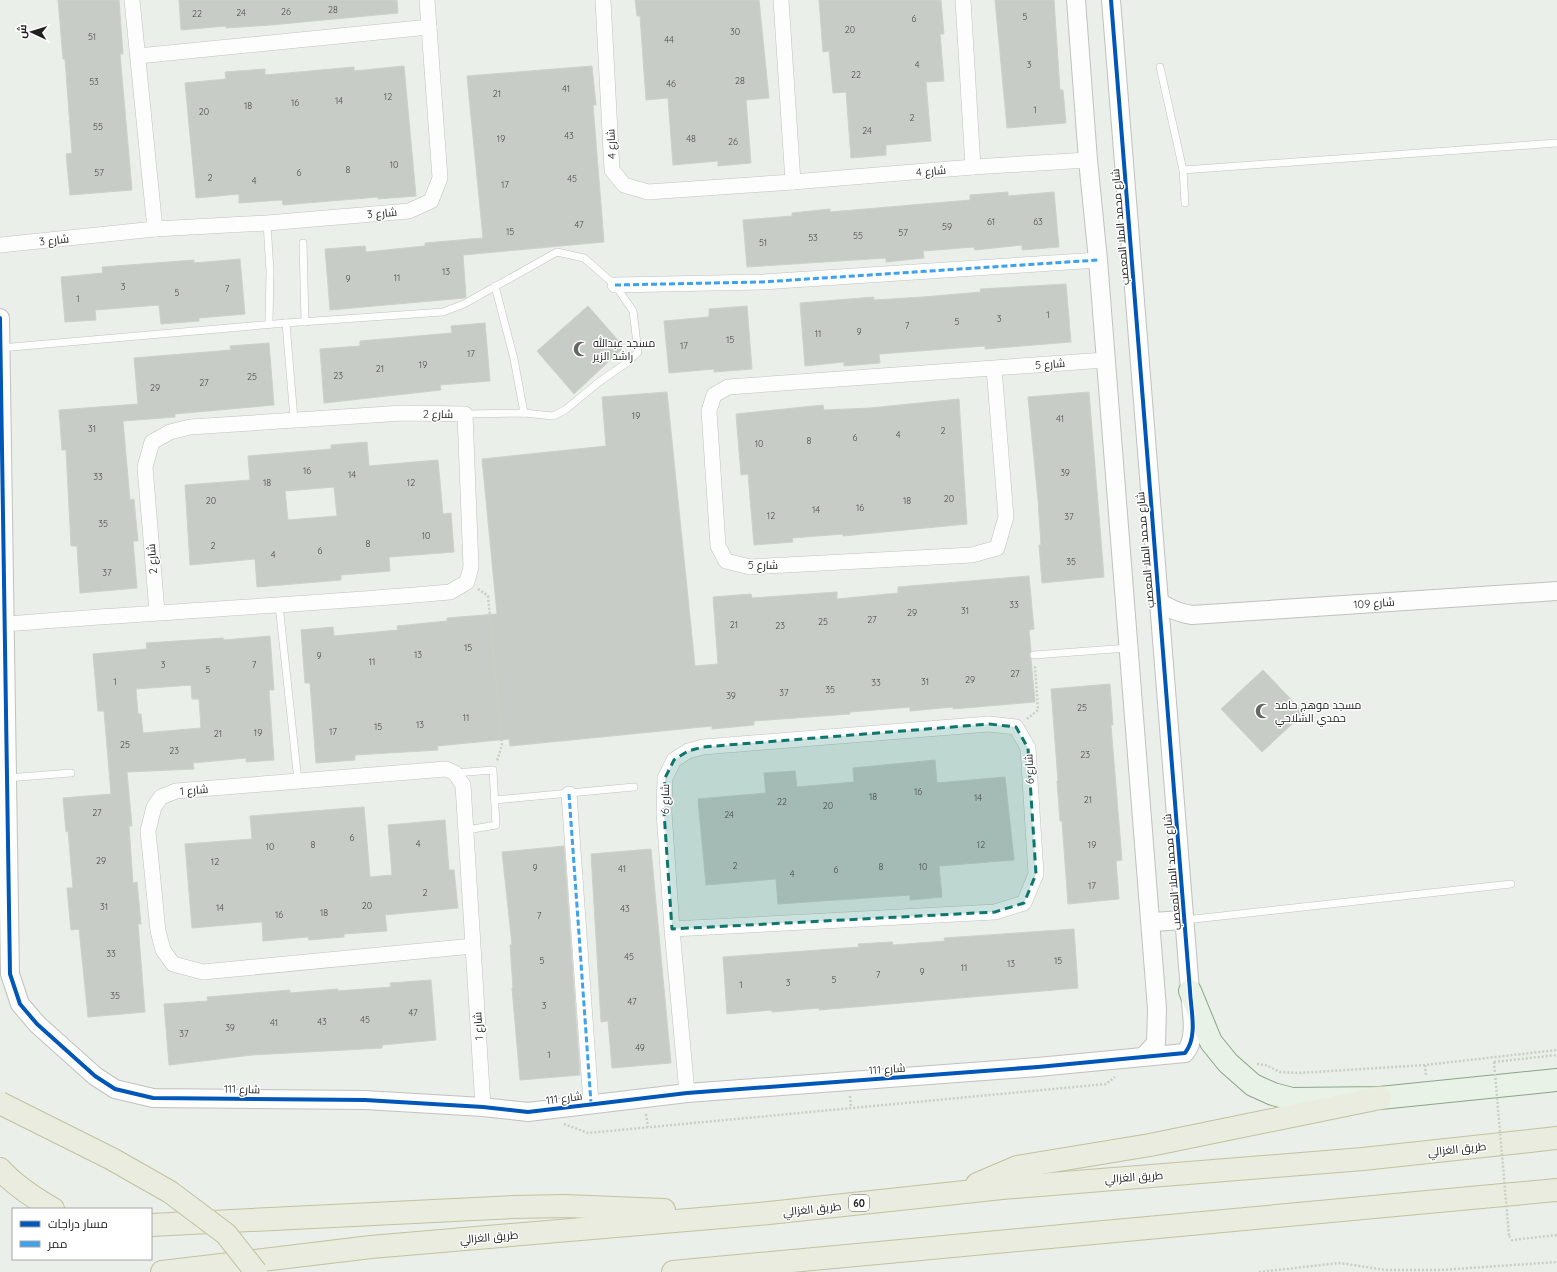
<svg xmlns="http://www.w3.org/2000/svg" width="1557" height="1272" viewBox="0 0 1557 1272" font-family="Quicksand,Cairo,sans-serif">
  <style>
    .building { fill: #c8ccc6; stroke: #ccd2ca; fill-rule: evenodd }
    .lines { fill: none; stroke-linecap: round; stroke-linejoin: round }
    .service-casing { stroke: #c0c2bf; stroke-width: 8 }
    .minor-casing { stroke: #c0c2bf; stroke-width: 16 }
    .tertiary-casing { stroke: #c0c2bf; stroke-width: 20 }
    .primary-casing { stroke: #88a685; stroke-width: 24 }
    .motorway-casing { stroke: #c3c19e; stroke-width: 24 }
    .path { stroke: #cad0c1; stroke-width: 2.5; stroke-dasharray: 2 2; stroke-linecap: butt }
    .service { stroke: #fcfdfc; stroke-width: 7 }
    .minor { stroke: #fcfdfc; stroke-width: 15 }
    .tertiary { stroke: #fcfdfc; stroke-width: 18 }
    .primary { stroke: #e8f2e6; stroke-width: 22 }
    .motorway { stroke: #eaecdf; stroke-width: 22 }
    .motorway-bridge-casing { stroke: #c3c19e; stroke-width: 24; stroke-linecap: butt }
    .path-bridge { stroke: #cad0c1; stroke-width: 2.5; stroke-dasharray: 2 2; stroke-linecap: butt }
    .motorway-bridge { stroke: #eaecdf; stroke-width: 22 }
    .quiet { stroke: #3da2ea; stroke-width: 3; stroke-dasharray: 6 3; stroke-linecap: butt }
    .cycleway-casing { stroke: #fff; stroke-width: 6 }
    .cycleway { stroke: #0057b8; stroke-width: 4 }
    .marked { fill: #0f766e; fill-opacity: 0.2; stroke: #0f766e; stroke-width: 3; stroke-dasharray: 8 5; stroke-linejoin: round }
    .labels { text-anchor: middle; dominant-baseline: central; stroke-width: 3; stroke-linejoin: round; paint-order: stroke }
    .number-label { font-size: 9px; fill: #4a4b4a }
    .shield { fill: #fff; stroke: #636363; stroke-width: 1 }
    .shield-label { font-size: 10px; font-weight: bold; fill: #202020 }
    .street-label { font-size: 11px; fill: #202020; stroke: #fff }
    .poi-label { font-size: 11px; fill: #202020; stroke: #fff; text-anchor: start }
  </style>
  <rect width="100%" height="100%" fill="#eaefe9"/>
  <g class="building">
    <path d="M58,0H119L123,54H120L132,190L70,195L66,154L72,153L65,59H63Z"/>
    <path d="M179,0H397L398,13L271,25L226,28V26L181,30Z"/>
    <path d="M635,0H759L769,98L746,100L751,163L718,166V161L673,165L668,98L646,100L640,16H637Z"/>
    <path d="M819,0H941L944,34H940L944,81L926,82L931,141L886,145V155L851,158L846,92L833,93L829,51L823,52Z"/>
    <path d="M995,0H1054L1060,90H1063L1066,123L1007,128Z"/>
    <path d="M404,66L416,196L378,199V197L283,205L282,200L239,203V194L196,198L185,83L226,79L225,72L265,69V75L354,67V71Z"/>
    <path d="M592,66L596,105H593L604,242L463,255L466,297L464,298L330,310L325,249L365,246L366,252L425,246V243L483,238L467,76Z"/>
    <path d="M1008,192V196L1054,192L1059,247L1022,250V245L975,250L974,247L923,251L924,258L886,262V258L747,267L743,220L792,216V213L830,209V212L970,200V195Z"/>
    <path d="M240,259L245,314L199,318V321L161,324L159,305L95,310L96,320L65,322L61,277L103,273L102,267L194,260V263Z"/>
    <path d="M1066,284L1071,342L985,349V346L879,354L880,363L844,366V362L805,366L800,303L874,297V300L923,297L981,292L980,289Z"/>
    <path d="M588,306L624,347L574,394L537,351Z"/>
    <path d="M747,306L752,369L714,372V369L669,373L664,321L709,317V309Z"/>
    <path d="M485,323L490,381L440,385L441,390L324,403L320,349L360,346V341L452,333L451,326Z"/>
    <path d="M269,343L274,405L175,414V417L123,421L130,500L134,499L138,541H133L137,588L80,593L77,546H71L66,450H62L59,410L138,404L134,358L231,350L230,346Z"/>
    <path d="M667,392L695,666L718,664L713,597L751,594L752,598L837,592V599L898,593V587L1029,576L1034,629L1029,630L1031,651L1029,655L1031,659L1035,702L953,709V707L910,711V707L850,712V714L754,721V725L712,729V726L510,746L509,739L437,746L438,750L355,755V760L316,763L310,683H305L301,630L333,627L334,636L398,630L397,626L447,621V618L497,614L482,459L606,446L602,397Z"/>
    <path d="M1089,392L1104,577L1042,583L1039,545H1041L1038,500L1028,397Z"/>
    <path d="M959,399L967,524L843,536V534L792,538L793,542L754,545L748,474L741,475L736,414L823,405L824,410L870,408Z"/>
    <path d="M367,442L369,466L438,460L443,514L451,513L454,552L389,557L390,571L341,575V580L257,587L255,559L190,565L185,485L250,480L248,456L331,449V445ZM334,487L337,516L288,520L285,491Z"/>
    <path d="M270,636L274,690H269L274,760L246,762V758L193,763L194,769L127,772L132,826H129L133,883L137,882L141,924H138L145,1012L88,1017L79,929L71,930L67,888H73L68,831L66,832L63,798L111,794L104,711H98L93,654L147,649L146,643L223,638L224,640ZM191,685L192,699H199L201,728L143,733L141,714H138L136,689Z"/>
    <path d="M1263,670L1304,713L1262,752L1221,709Z"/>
    <path d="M1110,684L1113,725H1111L1122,860L1116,861L1119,899L1068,904L1062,821H1060L1057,781H1058L1051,689Z"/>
    <path d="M935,760L937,783L1005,777L1014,860L939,866L942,897L910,900V895L778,904L776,879L706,885L698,799L766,793L764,773L795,771L797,787L854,782L853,768Z"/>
    <path d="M364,807L370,877L392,875L388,825L445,820L449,870H454L458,908L385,915L387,931L344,934V937L309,940L308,937L263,941L262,922L192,928L185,844L252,839L250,816Z"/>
    <path d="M564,846L580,1075L520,1080L512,988H513L510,945H512L502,852Z"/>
    <path d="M651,849L671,1063L612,1068L608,1021L601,1022L591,854Z"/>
    <path d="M1074,929L1078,988L819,1010V1008L772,1012V1010L727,1014L723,957L859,947L858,944L892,942L893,945L945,941L944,938Z"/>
    <path d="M431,980L436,1040L382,1045V1048L252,1055L169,1065L164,1004L208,1001L207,997L290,990V993L338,989V991L391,987L390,983Z"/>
  </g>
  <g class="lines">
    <defs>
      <g id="service">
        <path d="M1160,67L1183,170L1185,203"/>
        <path d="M1183,170L1557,143"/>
        <path d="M267,223L270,271L269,324"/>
        <path d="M303,243L305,322"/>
        <path d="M495,286L514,359L524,413"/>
        <path d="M286,323L294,419"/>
        <path d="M0,348L286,323L443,312L464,304L557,252L584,258L615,285L633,311L638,352L628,362L599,382L565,410L553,416L524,413L465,414"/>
        <path d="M279,605L298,781"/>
        <path d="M1034,655L1128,648"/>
        <path d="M455,773L493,770L496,825L467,830"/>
        <path d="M7,778L71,773"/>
        <path d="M495,800L634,787"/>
        <path d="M1185,920L1511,884"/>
      </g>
      <g id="minor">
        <path d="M132,0L155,229"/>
        <path d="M603,0L612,170L624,185L648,192L793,182L973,167L1088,160"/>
        <path d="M781,0L793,182"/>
        <path d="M963,0L973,167"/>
        <path d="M138,56L429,27"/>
        <path d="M0,245L155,229L267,223L409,211L431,201L440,178L427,0"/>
        <path d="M615,285L762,282L1098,260"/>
        <path d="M994,368L1006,517L997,548L972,555L750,567L726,561L718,546L709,411L714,395L728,387L1105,360"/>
        <path d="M5,624C153,612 302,605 450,592L467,582L471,567L465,414L403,413L190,427L170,432L152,442L145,467L157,612"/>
        <path d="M569,794L591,1103"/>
        <path d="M672,929L995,912L1024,903L1036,874L1028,748L1016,727L989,724L703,747L688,751L674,760L665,778L664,812L672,929L687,1093"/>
        <path d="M473,946L203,972L173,964L163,950L158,931L148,831L154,807L161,797L176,791L446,769L455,773L463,785L483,1107"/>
      </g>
      <g id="tertiary">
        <path d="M1076,0L1088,160L1098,260L1157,1009L1156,1043L1143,1057"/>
        <path d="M0,318L10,974L20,1004L37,1024L95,1076L115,1089L153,1098L365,1100L483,1107L528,1112L687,1093L1038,1067L1185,1053C1198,1037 1191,1011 1190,991L1111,0"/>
        <path d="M1158,601C1169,609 1178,613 1192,615L1557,591"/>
        <path d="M1151,922L1185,920"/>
      </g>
      <path id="primary" d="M1190,991L1211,1042L1228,1063L1253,1085L1273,1094L1292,1099L1380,1098L1557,1080"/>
      <g id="motorway">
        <path d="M0,1169C15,1186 34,1198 53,1209"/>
        <path d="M977,1184L1017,1167L1150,1145L1380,1098"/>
        <path d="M151,1225L513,1207L565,1206L664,1210"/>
        <path d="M162,1272L371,1247L769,1213L1002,1188L1363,1159L1557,1138"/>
        <path d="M673,1272C968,1247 1262,1215 1557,1190"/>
      </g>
    </defs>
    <use href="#service" class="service-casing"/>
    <use href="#minor" class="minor-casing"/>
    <use href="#tertiary" class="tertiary-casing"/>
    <use href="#primary" class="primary-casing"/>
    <use href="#motorway" class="motorway-casing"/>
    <g class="path">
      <path d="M478,589L488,596L502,745L497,761"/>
      <path d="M1027,719L1038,710L1035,666"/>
      <path d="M1494,1062L1557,1055"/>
      <path d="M1257,1064L1266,1065L1280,1072L1299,1073L1425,1065L1557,1050"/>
      <path d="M1425,1065L1426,1076"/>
      <path d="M850,1096L851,1108"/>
      <path d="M646,1114L648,1127"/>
      <path d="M564,1124L588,1133L1106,1084L1115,1077"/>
      <path d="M1509,1236L1512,1240L1557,1235"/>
      <path d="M1259,1272L1339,1263L1386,1270H1441L1557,1262"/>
    </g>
    <use href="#service" class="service"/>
    <use href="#minor" class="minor"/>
    <use href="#tertiary" class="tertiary"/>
    <use href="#primary" class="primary"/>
    <use href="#motorway" class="motorway"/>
    <defs>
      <path id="motorway-bridge" d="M0,1103L112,1159L170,1192L226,1234L256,1272"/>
    </defs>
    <use href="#motorway-bridge" class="motorway-bridge-casing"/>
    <path class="path-bridge" d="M1494,1062L1509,1236"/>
    <use href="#motorway-bridge" class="motorway-bridge"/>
    <g class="quiet">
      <path d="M615,285L762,282L1098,260"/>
      <path d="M569,794L591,1103"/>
    </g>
    <defs>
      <path id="cycleway" d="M0,318L10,974L20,1004L37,1024L95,1076L115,1089L153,1098L365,1100L483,1107L528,1112L687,1093L1038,1067L1185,1053C1198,1037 1191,1011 1190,991L1111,0"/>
    </defs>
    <use href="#cycleway" class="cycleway-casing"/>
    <use href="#cycleway" class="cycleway"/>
  </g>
  <path class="marked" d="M989,724L1016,727L1028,748L1036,874L1024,903L995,912L672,929L664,812L665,778L674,760L688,751L703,747Z"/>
  <defs>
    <symbol id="mosque-bare" viewBox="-9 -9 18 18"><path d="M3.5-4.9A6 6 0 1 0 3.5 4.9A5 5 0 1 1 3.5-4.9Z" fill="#676866" stroke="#fff" stroke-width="2.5" paint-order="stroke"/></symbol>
  </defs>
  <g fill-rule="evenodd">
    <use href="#mosque-bare" x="570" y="338" width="22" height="22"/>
    <use href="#mosque-bare" x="1252" y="700" width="22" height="22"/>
  </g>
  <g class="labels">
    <g class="number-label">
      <text x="333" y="9">28</text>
      <text x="286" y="11">26</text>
      <text x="241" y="12">24</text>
      <text x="197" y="13">22</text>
      <text x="1025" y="16">5</text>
      <text x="914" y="18">6</text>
      <text x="850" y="29">20</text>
      <text x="735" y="31">30</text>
      <text x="92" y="36">51</text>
      <text x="669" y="39">44</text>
      <text x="917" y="64">4</text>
      <text x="1029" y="64">3</text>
      <text x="856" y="74">22</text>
      <text x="740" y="80">28</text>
      <text x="94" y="81">53</text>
      <text x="671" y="83">46</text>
      <text x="566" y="88">41</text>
      <text x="497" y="93">21</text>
      <text x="388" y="96">12</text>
      <text x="339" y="100">14</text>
      <text x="295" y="102">16</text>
      <text x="248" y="105">18</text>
      <text x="1035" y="109">1</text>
      <text x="204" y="111">20</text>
      <text x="912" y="117">2</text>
      <text x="98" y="126">55</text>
      <text x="867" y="130">24</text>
      <text x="569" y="135">43</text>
      <text x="501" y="138">19</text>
      <text x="691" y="138">48</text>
      <text x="733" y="141">26</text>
      <text x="394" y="164">10</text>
      <text x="348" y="169">8</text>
      <text x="99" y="172">57</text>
      <text x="299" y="172">6</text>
      <text x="210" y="177">2</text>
      <text x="572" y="178">45</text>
      <text x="254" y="180">4</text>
      <text x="505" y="184">17</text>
      <text x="991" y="221">61</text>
      <text x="1038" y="221">63</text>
      <text x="579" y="224">47</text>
      <text x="947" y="226">59</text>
      <text x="510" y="231">15</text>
      <text x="903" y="232">57</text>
      <text x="858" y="235">55</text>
      <text x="813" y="237">53</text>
      <text x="763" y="242">51</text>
      <text x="446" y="271">13</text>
      <text x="397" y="277">11</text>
      <text x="348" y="278">9</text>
      <text x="123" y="286">3</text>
      <text x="227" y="288">7</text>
      <text x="177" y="292">5</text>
      <text x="78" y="298">1</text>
      <text x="1048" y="314">1</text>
      <text x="999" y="318">3</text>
      <text x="957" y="321">5</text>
      <text x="907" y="325">7</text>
      <text x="859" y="331">9</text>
      <text x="818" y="333">11</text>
      <text x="730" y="339">15</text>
      <text x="684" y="345">17</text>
      <text x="471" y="353">17</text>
      <text x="423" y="364">19</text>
      <text x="380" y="368">21</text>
      <text x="338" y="375">23</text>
      <text x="252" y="376">25</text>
      <text x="204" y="382">27</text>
      <text x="155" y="387">29</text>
      <text x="636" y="415">19</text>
      <text x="1060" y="418">41</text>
      <text x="92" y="428">31</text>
      <text x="943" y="430">2</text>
      <text x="898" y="434">4</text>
      <text x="855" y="437">6</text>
      <text x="809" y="440">8</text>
      <text x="759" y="443">10</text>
      <text x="307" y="470">16</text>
      <text x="1065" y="472">39</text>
      <text x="352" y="474">14</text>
      <text x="98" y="476">33</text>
      <text x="267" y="482">18</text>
      <text x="411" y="482">12</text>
      <text x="949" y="498">20</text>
      <text x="211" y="500">20</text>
      <text x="907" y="500">18</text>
      <text x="860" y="507">16</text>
      <text x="816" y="509">14</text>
      <text x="771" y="515">12</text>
      <text x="1069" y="516">37</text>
      <text x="103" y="523">35</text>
      <text x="426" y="535">10</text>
      <text x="368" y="543">8</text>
      <text x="213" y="545">2</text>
      <text x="320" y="550">6</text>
      <text x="273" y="554">4</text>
      <text x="1071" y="561">35</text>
      <text x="107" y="572">37</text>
      <text x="1014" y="604">33</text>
      <text x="965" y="610">31</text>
      <text x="912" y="612">29</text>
      <text x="872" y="619">27</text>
      <text x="823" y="621">25</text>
      <text x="734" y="624">21</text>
      <text x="780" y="625">23</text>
      <text x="468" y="647">15</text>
      <text x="418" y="654">13</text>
      <text x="319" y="655">9</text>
      <text x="372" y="661">11</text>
      <text x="163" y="664">3</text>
      <text x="254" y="664">7</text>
      <text x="208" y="669">5</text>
      <text x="1015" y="673">27</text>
      <text x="970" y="679">29</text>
      <text x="115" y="681">1</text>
      <text x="925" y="681">31</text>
      <text x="876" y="682">33</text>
      <text x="830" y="689">35</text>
      <text x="784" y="692">37</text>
      <text x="731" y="695">39</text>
      <text x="1082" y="707">25</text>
      <text x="466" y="717">11</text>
      <text x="420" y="724">13</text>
      <text x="378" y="726">15</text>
      <text x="333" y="731">17</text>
      <text x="258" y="732">19</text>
      <text x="218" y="733">21</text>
      <text x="125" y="744">25</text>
      <text x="174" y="750">23</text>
      <text x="1085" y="754">23</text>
      <text x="918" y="791">16</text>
      <text x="873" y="796">18</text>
      <text x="978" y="797">14</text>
      <text x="1088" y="799">21</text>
      <text x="782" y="801">22</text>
      <text x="828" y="805">20</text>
      <text x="97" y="812">27</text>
      <text x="729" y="814">24</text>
      <text x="352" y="837">6</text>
      <text x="418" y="843">4</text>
      <text x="313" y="844">8</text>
      <text x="981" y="844">12</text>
      <text x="1092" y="844">19</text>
      <text x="270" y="846">10</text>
      <text x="101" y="860">29</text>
      <text x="215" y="861">12</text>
      <text x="735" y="865">2</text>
      <text x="881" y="866">8</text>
      <text x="923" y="866">10</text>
      <text x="535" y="867">9</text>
      <text x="622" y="868">41</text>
      <text x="836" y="869">6</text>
      <text x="792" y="873">4</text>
      <text x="1092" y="885">17</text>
      <text x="425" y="892">2</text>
      <text x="367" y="905">20</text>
      <text x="104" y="906">31</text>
      <text x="220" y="907">14</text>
      <text x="625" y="908">43</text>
      <text x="324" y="912">18</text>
      <text x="279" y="914">16</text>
      <text x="539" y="915">7</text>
      <text x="111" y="953">33</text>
      <text x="629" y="956">45</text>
      <text x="542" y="960">5</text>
      <text x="1058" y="960">15</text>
      <text x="1011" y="963">13</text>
      <text x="964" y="967">11</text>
      <text x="922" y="971">9</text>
      <text x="878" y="974">7</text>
      <text x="834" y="979">5</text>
      <text x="788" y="982">3</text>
      <text x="741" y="984">1</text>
      <text x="115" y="995">35</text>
      <text x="632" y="1001">47</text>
      <text x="544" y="1005">3</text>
      <text x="413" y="1012">47</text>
      <text x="365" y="1019">45</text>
      <text x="322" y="1021">43</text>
      <text x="274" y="1022">41</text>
      <text x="230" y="1027">39</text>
      <text x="184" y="1033">37</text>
      <text x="640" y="1047">49</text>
      <text x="549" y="1054">1</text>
    </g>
    <rect class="shield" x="849" y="1195" width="20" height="16" rx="3"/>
    <g class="shield-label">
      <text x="859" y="1203">60</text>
    </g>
    <g class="street-label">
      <text transform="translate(611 144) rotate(-93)">شارع 4</text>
      <text transform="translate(931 171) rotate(-5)">شارع 4</text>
      <text transform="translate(382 213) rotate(-5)">شارع 3</text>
      <text transform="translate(1120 227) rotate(-95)">شارع محمد الملا المعصب</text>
      <text transform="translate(54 240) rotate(-6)">شارع 3</text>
      <text transform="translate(1050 364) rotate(-4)">شارع 5</text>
      <text transform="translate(438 414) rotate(1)">شارع 2</text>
      <text transform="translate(1145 550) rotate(-95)">شارع محمد الملا المعصب</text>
      <text transform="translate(152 559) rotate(-95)">شارع 2</text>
      <text x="763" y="565">شارع 5</text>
      <text transform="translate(1374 603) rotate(-4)">شارع 109</text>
      <text transform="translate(1029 769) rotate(-93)">شارع 6</text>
      <text transform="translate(194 790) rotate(-5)">شارع 1</text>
      <text transform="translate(665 799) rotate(-89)">شارع 6</text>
      <text transform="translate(1172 872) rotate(-95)">شارع محمد الملا المعصب</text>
      <text transform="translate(478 1026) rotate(-94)">شارع 1</text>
      <text transform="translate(887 1069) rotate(-4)">شارع 111</text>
      <text transform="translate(242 1089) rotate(1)">شارع 111</text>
      <text transform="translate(564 1098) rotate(-8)">شارع 111</text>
      <text transform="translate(1457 1149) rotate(-6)">طريق الغزالي</text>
      <text transform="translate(1134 1177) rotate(-4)">طريق الغزالي</text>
      <text transform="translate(812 1209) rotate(-6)">طريق الغزالي</text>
      <text transform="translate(489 1237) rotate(-5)">طريق الغزالي</text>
    </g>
    <g class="poi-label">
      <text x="593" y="343">مسجد عبدالله<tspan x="593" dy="13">راشد الزير</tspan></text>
      <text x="1275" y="705">مسجد موهج حامد<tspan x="1275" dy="13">حمدي الشلاحي</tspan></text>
    </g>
  </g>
  <rect x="12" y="1208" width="140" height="52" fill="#ffffff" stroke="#a6a6a6"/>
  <rect x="20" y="1221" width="20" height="6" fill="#0057b8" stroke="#a6a6a6"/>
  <text x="48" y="1228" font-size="12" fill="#202020">مسار دراجات</text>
  <rect x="20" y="1241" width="20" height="6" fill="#3da2ea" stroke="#a6a6a6"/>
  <text x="48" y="1248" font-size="12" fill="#202020">ممر</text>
  <g transform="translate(32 32) rotate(274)" stroke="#ffffff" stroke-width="3" paint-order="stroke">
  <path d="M0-3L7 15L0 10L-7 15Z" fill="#202020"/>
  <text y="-6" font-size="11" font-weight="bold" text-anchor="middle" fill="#202020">ش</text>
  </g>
</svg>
